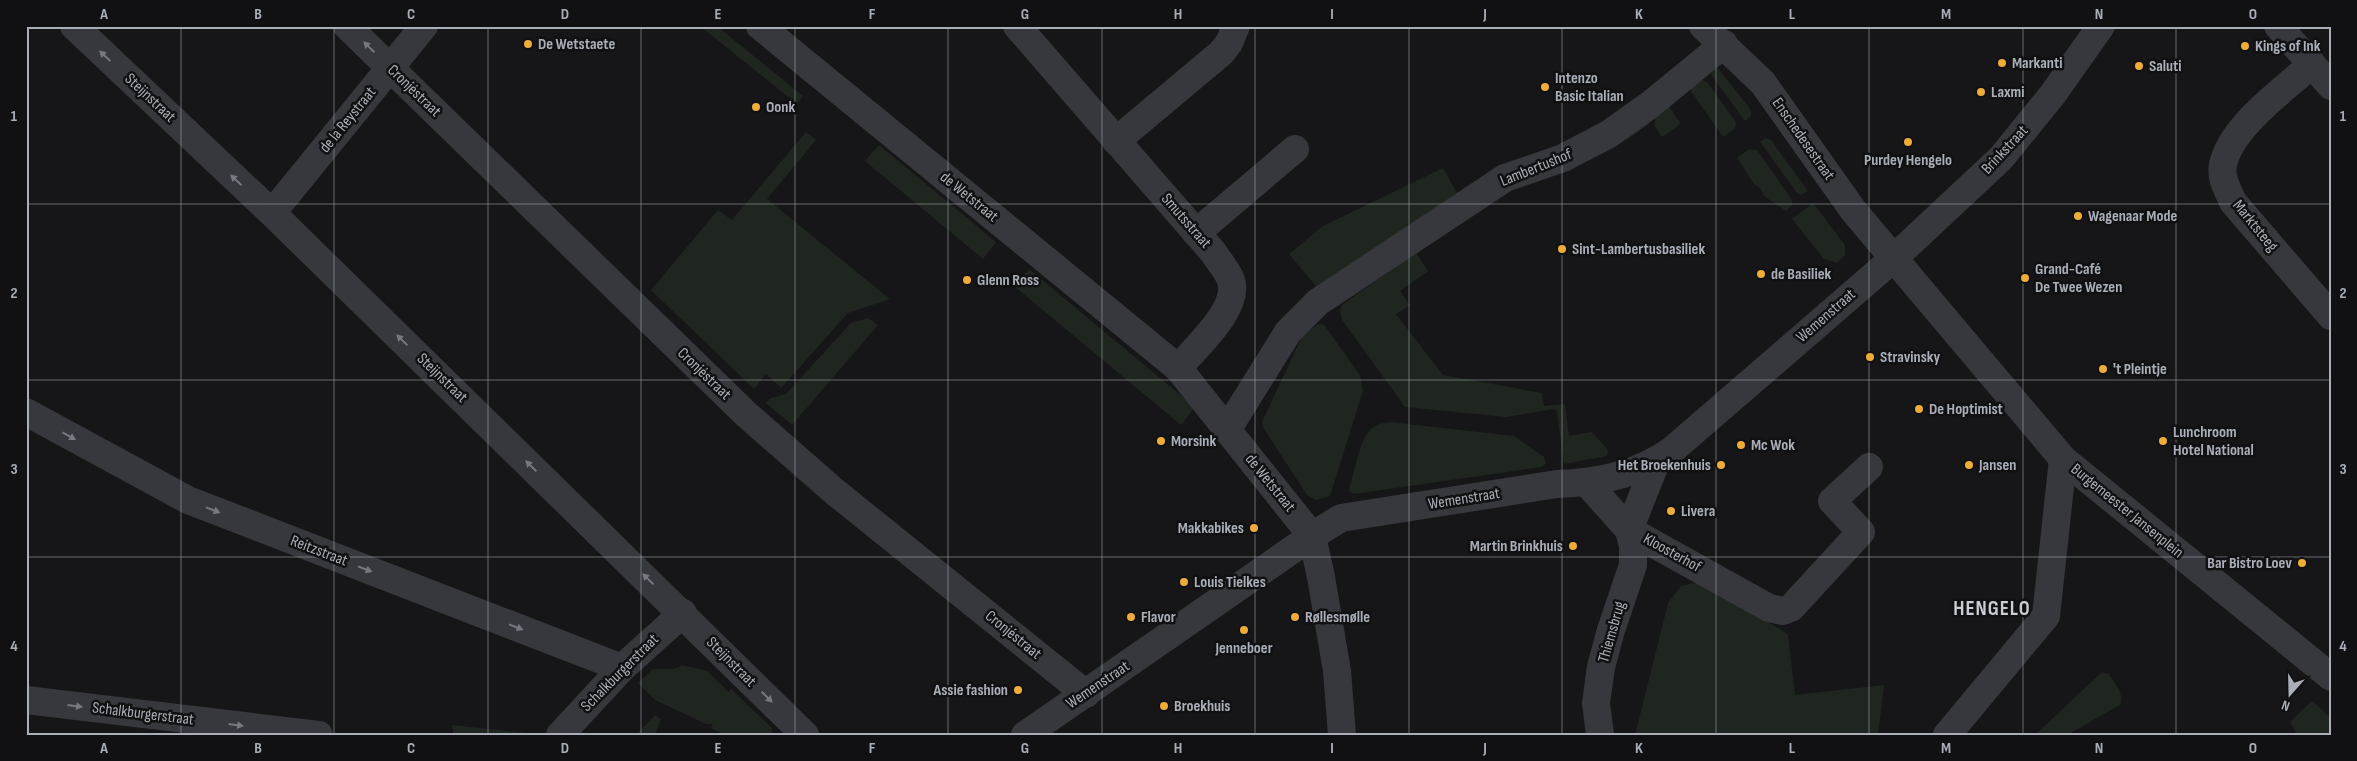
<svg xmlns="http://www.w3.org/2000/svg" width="2357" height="761" viewBox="0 0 2357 761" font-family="'Sofia Sans Condensed',sans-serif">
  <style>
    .green { fill: #1e261f }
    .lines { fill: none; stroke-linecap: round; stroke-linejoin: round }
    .minor { stroke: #37383d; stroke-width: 28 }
    .oneway { fill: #767981 }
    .grid { fill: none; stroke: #a9aeb8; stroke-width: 1; stroke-opacity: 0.55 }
    .poi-dot { fill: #eeac38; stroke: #111113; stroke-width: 2 }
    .labels { text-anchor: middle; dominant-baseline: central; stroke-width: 5; stroke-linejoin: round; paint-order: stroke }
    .poi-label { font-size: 16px; font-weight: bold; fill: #a9aeb8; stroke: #111113; text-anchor: start }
    .street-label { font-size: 16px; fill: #a9aeb8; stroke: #111113 }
    .district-label { font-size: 21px; font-weight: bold; letter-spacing: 1px; fill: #c9ccd4; stroke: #111113 }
    .neatline { fill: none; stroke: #a9aeb8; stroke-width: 2 }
    .grid-label { font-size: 16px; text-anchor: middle; font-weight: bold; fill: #a9aeb8 }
  </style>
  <rect width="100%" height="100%" fill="#161618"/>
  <g class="green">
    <path d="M700,26H717L803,96L797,104Z"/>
    <path d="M1717,67L1751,110V116L1745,121L1712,76L1711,73Z"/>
    <path d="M1701,79L1707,82L1736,122L1735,128L1723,137L1691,91L1690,86Z"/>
    <path d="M1668,105L1681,124L1662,137L1654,125L1656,116H1650L1649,124L1626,140L1621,132Z"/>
    <path d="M806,132L816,140L767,199L890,299L848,313L781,388L766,374L754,389L651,290L718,210L732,220Z"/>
    <path d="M1765,138L1771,140L1808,191L1801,195L1797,193L1760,142Z"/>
    <path d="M879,145L996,242L983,259L865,161Z"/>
    <path d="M1749,149L1757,150L1792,200V205L1786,211L1764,196L1760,188L1754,184L1737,158Z"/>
    <path d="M1443,168L1457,193L1319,290L1289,254L1323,226Z"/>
    <path d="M1813,203L1845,245V255L1837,263L1824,259L1792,219Z"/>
    <path d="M1416,253L1428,271L1400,291L1410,305L1396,314L1443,375L1542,393L1544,406L1565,404L1569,436L1592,432L1608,450L1607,456L1564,464L1557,412L1554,409L1506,417L1405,407L1342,320L1340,310L1343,304Z"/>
    <path d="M1029,269L1195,407L1181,425L1015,287Z"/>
    <path d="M868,318L878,325L792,425L766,403L771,398L786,394L851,323Z"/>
    <path d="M1319,324L1324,325L1360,375L1363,391L1330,496L1316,500L1307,495L1264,429L1262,422L1303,334Z"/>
    <path d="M1390,422L1514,436L1544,457L1546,464L1541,467L1354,494L1350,492L1349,489C1354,474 1360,438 1371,429C1377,424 1383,423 1390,422Z"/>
    <path d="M1700,582L1788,634L1795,695L1884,685L1878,735H1635L1668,603L1681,586Z"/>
    <path d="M682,665L707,671L729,692L731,689L772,728V735H725L711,728L713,724H706L655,700L638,683L653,669H674Z"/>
    <path d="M2102,672L2109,674C2115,684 2125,694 2120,705L2067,735H2035Z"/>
    <path d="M2312,701L2331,718V735H2297L2290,722Z"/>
    <path d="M655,715L661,719L655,735H636Z"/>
    <path d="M452,725L526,733L464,735L453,733Z"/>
  </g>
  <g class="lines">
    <g class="minor">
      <path d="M74,26L272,213L805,735"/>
      <path d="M347,26L747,415L835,492L1086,694"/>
      <path d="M760,26L1178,368L1312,536L1321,577L1337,671L1342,735"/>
      <path d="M1017,26L1213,252C1218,260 1226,269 1230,278C1243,306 1195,348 1178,368"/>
      <path d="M1703,26L1763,83L1853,210L2063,459L2331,677"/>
      <path d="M2278,26L2331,86"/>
      <path d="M2312,64C2285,89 2230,127 2223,165C2220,178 2228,190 2233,202L2331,316"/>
      <path d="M1116,141L1221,53L1229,43L1236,26"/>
      <path d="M272,213L424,26"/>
      <path d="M1196,233L1295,149"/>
      <path d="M26,412L188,500L622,668"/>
      <path d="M1227,430L1288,332L1318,302L1505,178L1563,158L1609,134L1651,104L1724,44"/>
      <path d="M1587,483L1629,530L1769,608L1783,611L1791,608L1861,532L1832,501L1869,467"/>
      <path d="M26,700L319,735"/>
      <path d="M560,735L622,668L683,613"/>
      <path d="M1025,735L1312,536L1341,518L1557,484C1597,483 1638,474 1671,451L1893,259L2001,158L2053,94L2101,26"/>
      <path d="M1600,735L1596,703L1601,667L1611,630L1633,565V546L1629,530L1656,462"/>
      <path d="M1947,735L2046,616L2063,459"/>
    </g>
  </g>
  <defs><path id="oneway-solid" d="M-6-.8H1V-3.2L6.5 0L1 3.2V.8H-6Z" transform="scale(1.25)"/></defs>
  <g class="oneway">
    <use href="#oneway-solid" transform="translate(369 47) rotate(-136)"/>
    <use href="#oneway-solid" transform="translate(105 56) rotate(-137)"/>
    <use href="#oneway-solid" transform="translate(236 180) rotate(-137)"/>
    <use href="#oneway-solid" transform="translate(402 340) rotate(-136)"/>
    <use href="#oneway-solid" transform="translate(69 436) rotate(29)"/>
    <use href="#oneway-solid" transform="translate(531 466) rotate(-136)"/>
    <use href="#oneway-solid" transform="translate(213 510) rotate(21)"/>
    <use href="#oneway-solid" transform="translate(365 569) rotate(21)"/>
    <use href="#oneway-solid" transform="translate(648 579) rotate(-136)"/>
    <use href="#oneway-solid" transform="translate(516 627) rotate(21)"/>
    <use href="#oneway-solid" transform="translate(767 697) rotate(45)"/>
    <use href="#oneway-solid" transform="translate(75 706) rotate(7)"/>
    <use href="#oneway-solid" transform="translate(236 725) rotate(7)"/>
  </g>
  <path class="grid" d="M181,26V735M334,26V735M488,26V735M641,26V735M795,26V735M948,26V735M1102,26V735M1255,26V735M1409,26V735M1562,26V735M1716,26V735M1869,26V735M2023,26V735M2176,26V735M26,204H2331M26,380H2331M26,557H2331"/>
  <g class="poi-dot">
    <circle cx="528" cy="44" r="5"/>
    <circle cx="2245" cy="46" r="5"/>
    <circle cx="2002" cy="63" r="5"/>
    <circle cx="2139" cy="66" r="5"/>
    <circle cx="1545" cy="87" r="5"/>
    <circle cx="1981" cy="92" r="5"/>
    <circle cx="756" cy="107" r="5"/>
    <circle cx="1908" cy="142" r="5"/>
    <circle cx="2078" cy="216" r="5"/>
    <circle cx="1562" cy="249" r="5"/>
    <circle cx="1761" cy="274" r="5"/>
    <circle cx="2025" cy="278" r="5"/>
    <circle cx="967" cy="280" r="5"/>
    <circle cx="1870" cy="357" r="5"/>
    <circle cx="2103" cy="369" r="5"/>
    <circle cx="1919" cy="409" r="5"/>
    <circle cx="1161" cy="441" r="5"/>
    <circle cx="2163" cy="441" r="5"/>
    <circle cx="1741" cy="445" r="5"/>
    <circle cx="1721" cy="465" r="5"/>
    <circle cx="1969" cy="465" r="5"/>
    <circle cx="1671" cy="511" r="5"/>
    <circle cx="1254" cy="528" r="5"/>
    <circle cx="1573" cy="546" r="5"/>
    <circle cx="2302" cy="563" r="5"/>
    <circle cx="1184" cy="582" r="5"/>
    <circle cx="1131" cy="617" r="5"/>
    <circle cx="1295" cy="617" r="5"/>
    <circle cx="1244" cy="630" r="5"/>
    <circle cx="1018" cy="690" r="5"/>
    <circle cx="1164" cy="706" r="5"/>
  </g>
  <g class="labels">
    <g class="poi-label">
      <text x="538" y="44">De Wetstaete</text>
      <text x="2255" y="46">Kings of Ink</text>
      <text x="2012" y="63">Markanti</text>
      <text x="2149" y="66">Saluti</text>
      <text x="1555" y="78">Intenzo<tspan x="1555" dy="18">Basic Italian</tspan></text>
      <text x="1991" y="92">Laxmi</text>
      <text x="766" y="107">Oonk</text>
      <text x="1908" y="160" text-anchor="middle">Purdey Hengelo</text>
      <text x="2088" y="216">Wagenaar Mode</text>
      <text x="1572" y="249">Sint-Lambertusbasiliek</text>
      <text x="2035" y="269">Grand-Café<tspan x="2035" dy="18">De Twee Wezen</tspan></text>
      <text x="1771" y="274">de Basiliek</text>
      <text x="977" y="280">Glenn Ross</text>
      <text x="1880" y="357">Stravinsky</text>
      <text x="2113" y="369">'t Pleintje</text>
      <text x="1929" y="409">De Hoptimist</text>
      <text x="2173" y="432">Lunchroom<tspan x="2173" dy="18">Hotel National</tspan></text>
      <text x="1171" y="441">Morsink</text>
      <text x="1751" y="445">Mc Wok</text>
      <text x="1711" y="465" text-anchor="end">Het Broekenhuis</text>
      <text x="1979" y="465">Jansen</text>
      <text x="1681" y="511">Livera</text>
      <text x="1244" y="528" text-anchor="end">Makkabikes</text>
      <text x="1563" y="546" text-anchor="end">Martin Brinkhuis</text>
      <text x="2292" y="563" text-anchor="end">Bar Bistro Loev</text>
      <text x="1194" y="582">Louis Tielkes</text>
      <text x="1141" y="617">Flavor</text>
      <text x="1305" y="617">Røllesmølle</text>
      <text x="1244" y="648" text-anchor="middle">Jenneboer</text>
      <text x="1008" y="690" text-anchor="end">Assie fashion</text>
      <text x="1174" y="706">Broekhuis</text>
    </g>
    <g class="street-label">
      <text transform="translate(414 91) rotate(44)">Cronjéstraat</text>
      <text transform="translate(150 98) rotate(43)">Steijnstraat</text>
      <text transform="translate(348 120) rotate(-51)">de la Reystraat</text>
      <text transform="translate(1803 139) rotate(55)">Enschedesestraat</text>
      <text transform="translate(2005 150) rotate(-47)">Brinkstraat</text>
      <text transform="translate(1536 168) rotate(-22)">Lambertushof</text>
      <text transform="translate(969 197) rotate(39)">de Wetstraat</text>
      <text transform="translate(1186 221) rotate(49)">Smutsstraat</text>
      <text transform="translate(2255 226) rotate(51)">Marktsteeg</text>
      <text transform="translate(1826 316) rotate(-41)">Wemenstraat</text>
      <text transform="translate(704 374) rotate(44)">Cronjéstraat</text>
      <text transform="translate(442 378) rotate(44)">Steijnstraat</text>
      <text transform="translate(1270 483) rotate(51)">de Wetstraat</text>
      <text transform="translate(1464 499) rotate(-9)">Wemenstraat</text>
      <text transform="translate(2127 511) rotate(39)">Burgemeester Jansenplein</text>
      <text transform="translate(319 551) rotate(21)">Reitzstraat</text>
      <text transform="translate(1672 553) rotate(29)">Kloosterhof</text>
      <text transform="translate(1612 632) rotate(-74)">Thiemsbrug</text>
      <text transform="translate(1013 635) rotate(39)">Cronjéstraat</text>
      <text transform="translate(731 662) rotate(45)">Steijnstraat</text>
      <text transform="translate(620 673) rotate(-45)">Schalkburgerstraat</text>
      <text transform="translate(1098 685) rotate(-34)">Wemenstraat</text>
      <text transform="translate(143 714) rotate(7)">Schalkburgerstraat</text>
    </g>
    <g class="district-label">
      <text x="1992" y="608">HENGELO</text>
    </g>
  </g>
  <rect width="2357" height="761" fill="none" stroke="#111113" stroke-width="55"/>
  <g transform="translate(2290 694) rotate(200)" stroke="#111113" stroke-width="4" paint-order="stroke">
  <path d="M0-4L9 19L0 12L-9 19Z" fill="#a9aeb8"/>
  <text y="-8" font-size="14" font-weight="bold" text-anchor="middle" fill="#a9aeb8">N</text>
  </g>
  <rect x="28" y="28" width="2302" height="706" class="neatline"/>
  <g class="grid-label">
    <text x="104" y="19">A</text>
    <text x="258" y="19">B</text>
    <text x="411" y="19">C</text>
    <text x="565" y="19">D</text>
    <text x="718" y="19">E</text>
    <text x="872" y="19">F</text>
    <text x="1025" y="19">G</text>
    <text x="1178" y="19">H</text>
    <text x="1332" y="19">I</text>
    <text x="1485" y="19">J</text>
    <text x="1639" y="19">K</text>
    <text x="1792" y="19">L</text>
    <text x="1946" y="19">M</text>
    <text x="2099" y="19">N</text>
    <text x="2253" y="19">O</text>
    <text x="14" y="121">1</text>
    <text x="2343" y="121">1</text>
    <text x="14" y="298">2</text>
    <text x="2343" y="298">2</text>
    <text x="14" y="474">3</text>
    <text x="2343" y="474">3</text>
    <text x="14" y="651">4</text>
    <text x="2343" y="651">4</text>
    <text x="104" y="753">A</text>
    <text x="258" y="753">B</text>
    <text x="411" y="753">C</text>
    <text x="565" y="753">D</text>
    <text x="718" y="753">E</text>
    <text x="872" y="753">F</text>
    <text x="1025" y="753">G</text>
    <text x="1178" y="753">H</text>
    <text x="1332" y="753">I</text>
    <text x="1485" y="753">J</text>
    <text x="1639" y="753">K</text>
    <text x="1792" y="753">L</text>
    <text x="1946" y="753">M</text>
    <text x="2099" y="753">N</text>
    <text x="2253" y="753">O</text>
  </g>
</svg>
